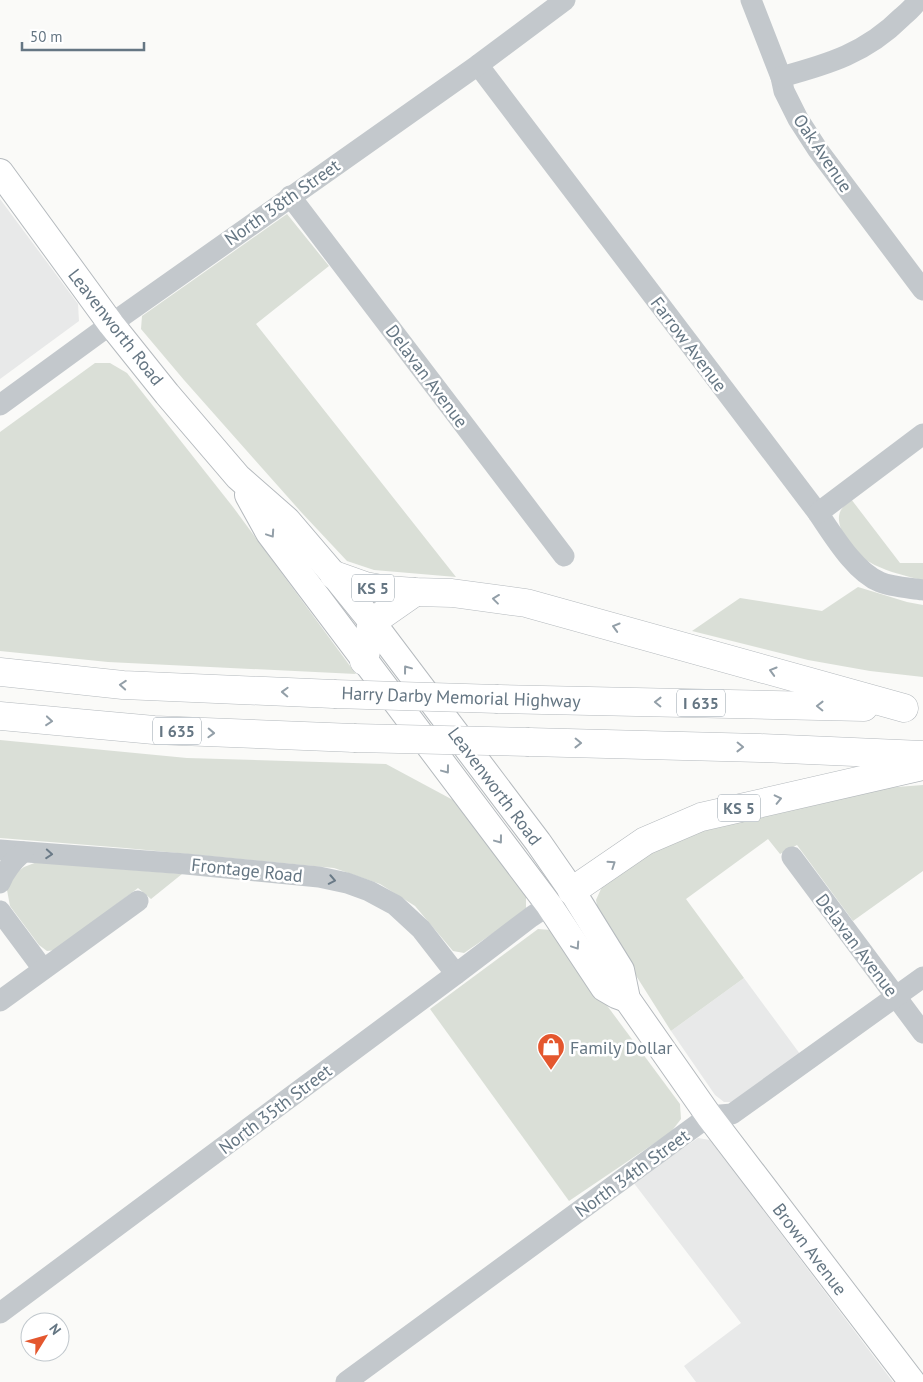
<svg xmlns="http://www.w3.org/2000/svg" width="923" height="1382" viewBox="0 0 923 1382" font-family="'PT Sans',sans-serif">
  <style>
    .built { fill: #e8e9e9 }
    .green { fill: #dadfd7 }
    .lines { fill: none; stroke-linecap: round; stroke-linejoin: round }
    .major-casing { stroke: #b5babe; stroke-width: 28 }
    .highway-casing { stroke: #b4b9bd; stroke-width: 29 }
    .minor { stroke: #c3c8cc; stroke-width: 21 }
    .major { stroke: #fff; stroke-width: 26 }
    .highway { stroke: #fff; stroke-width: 28 }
    .highway-bridge-casing { stroke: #b4b9bd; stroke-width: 29; stroke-linecap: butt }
    .highway-bridge { stroke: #fff; stroke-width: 28 }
    .oneway { stroke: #939fa8 }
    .oneway2 { stroke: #6a7a87 }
    .labels { text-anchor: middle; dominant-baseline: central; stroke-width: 5; stroke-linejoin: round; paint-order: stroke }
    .shield { fill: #fff; stroke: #939fa8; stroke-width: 1 }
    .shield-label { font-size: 16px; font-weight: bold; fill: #657683 }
    .street-label { font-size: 18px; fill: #657683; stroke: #fff }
    .poi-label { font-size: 18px; fill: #657683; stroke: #fff; text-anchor: start }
  </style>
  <rect width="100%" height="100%" fill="#fafaf8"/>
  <g class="built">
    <path d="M0,199L78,304L79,321L0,379Z"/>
    <path d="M744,978L800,1054L731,1102H724L715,1095L671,1031Z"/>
    <path d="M698,1138L710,1140L893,1382H696L684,1366L741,1323L633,1182Z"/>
  </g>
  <g class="green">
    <path d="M287,214L329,266L256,324L456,577L374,570L347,561L302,513L184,380L141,329L142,316Z"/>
    <path d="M95,363H110L127,373L233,507L356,674L108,662L0,651V432Z"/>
    <path d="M851,499L900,563H923V580C891,573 852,563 841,529C836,514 840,509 851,499Z"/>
    <path d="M858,587L907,602L923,605V677L870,671L808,660L692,631L740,598L822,611Z"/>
    <path d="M0,740L187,758L386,764L453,800L526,895V908L508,923L464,953L453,951L415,906L380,884L334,868L125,848L0,838Z"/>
    <path d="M923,785V871L853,921L797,845L780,854L768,839L686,899L744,978L671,1031L599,917L596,900L605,880L650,848L728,822L871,789Z"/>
    <path d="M37,862L182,874L151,899L138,888L56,950L47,951L39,945L10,906L7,890L10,878L24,867Z"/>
    <path d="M538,929L551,930L680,1104L681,1119L671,1132L569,1201L430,1009Z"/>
  </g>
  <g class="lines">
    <defs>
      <g id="major">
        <path d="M0,172L111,324L167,394L238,477L287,520L334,575L372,622L538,842L572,891L621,970L627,999L709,1116L912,1382"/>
        <path d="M248,495L269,533L549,905L604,988L616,995L627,999"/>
      </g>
      <g id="highway">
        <path d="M334,575L365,586L387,590L415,592L452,593L526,603L904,708"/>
        <path d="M364,661L372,622L415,592"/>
        <path d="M0,672L123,685L334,694"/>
        <path d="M498,699L864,707"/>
        <path d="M0,716L154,730L354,738"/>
        <path d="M529,742L760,748L923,755"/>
        <path d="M572,891L645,841L701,817L923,766"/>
      </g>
    </defs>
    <use href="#major" class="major-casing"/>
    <use href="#highway" class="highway-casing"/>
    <g class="minor">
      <path d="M751,0L781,77L784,91L798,119L818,150L923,290"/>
      <path d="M478,65L818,513C833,535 855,572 880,582C891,587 911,588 923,590"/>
      <path d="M781,77C829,64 866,53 902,17C908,12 914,7 918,0"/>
      <path d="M290,196L564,556"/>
      <path d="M0,405L111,324L478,65L565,0"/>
      <path d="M818,513L923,434"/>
      <path d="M0,850L186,864L319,877L347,883L369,891L395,905L421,929L456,974"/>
      <path d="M792,857L923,1033"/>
      <path d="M0,883C5,870 13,861 23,852"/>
      <path d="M0,911L43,969"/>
      <path d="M0,1001L138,901"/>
      <path d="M0,1313L456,974L531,917L549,905"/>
      <path d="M346,1382L709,1116L732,1114L923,977"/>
    </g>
    <use href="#major" class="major"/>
    <use href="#highway" class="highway"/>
    <defs>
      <g id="highway-bridge">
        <path d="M334,694L498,699"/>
        <path d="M354,738L529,742"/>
      </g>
    </defs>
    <use href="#highway-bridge" class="highway-bridge-casing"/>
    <use href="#highway-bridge" class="highway-bridge"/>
  </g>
  <defs><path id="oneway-chevron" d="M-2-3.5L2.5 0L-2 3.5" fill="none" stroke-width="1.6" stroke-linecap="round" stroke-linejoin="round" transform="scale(1.25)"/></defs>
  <g class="oneway">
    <use href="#oneway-chevron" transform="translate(271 534) rotate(56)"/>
    <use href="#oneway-chevron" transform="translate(496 599) rotate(-173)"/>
    <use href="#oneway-chevron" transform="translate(616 627) rotate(-164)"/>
    <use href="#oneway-chevron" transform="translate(407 669) rotate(-127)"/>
    <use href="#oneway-chevron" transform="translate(773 671) rotate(-164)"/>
    <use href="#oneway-chevron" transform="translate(123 685) rotate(-176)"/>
    <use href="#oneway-chevron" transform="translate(285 692) rotate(-178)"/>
    <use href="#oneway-chevron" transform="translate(658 702) rotate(-179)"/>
    <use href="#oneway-chevron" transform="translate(820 706) rotate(-179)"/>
    <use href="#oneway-chevron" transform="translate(49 721) rotate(5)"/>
    <use href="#oneway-chevron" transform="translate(211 733) rotate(2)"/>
    <use href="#oneway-chevron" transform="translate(578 743) rotate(1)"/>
    <use href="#oneway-chevron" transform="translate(740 747) rotate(1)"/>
    <use href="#oneway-chevron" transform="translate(446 770) rotate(53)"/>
    <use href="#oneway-chevron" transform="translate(778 799) rotate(-13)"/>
    <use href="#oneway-chevron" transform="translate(499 840) rotate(53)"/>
    <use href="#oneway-chevron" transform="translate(612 864) rotate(-34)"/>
    <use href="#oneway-chevron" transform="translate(576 946) rotate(56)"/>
  </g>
  <g class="oneway2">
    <use href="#oneway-chevron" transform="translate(49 854) rotate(4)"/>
    <use href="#oneway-chevron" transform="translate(332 880) rotate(11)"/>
  </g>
  <defs>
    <symbol id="shop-pin" viewBox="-11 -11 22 30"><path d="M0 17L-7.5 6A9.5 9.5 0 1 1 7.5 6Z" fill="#e4572e" stroke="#fff"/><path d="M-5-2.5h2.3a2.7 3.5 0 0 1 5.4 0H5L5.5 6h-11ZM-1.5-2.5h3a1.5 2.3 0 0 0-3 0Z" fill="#fff"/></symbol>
  </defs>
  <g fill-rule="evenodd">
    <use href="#shop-pin" x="535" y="1031" width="32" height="43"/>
  </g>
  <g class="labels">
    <g class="shield">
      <rect x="352" y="574.5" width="42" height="27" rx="4"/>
      <rect x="677" y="689.5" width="48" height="27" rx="4"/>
      <rect x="153" y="717.5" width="48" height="27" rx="4"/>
      <rect x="718" y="794.5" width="42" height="27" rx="4"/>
    </g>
    <g class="shield-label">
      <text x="373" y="588">KS 5</text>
      <text x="701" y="703">I 635</text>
      <text x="177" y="731">I 635</text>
      <text x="739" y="808">KS 5</text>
    </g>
    <g class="street-label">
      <text transform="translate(823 153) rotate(56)">Oak Avenue</text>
      <text transform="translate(282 202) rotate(-35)">North 38th Street</text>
      <text transform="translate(116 327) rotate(52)">Leavenworth Road</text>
      <text transform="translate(689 344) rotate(53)">Farrow Avenue</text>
      <text transform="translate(427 376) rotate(53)">Delavan Avenue</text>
      <text transform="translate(461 697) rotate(2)">Harry Darby Memorial Highway</text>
      <text transform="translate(495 786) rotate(53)">Leavenworth Road</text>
      <text transform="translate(247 870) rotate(6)">Frontage Road</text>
      <text transform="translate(857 945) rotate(53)">Delavan Avenue</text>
      <text transform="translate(275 1109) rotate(-37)">North 35th Street</text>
      <text transform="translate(632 1173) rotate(-36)">North 34th Street</text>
      <text transform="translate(810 1249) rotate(53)">Brown Avenue</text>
    </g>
    <g class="poi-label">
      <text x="570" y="1047">Family Dollar</text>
    </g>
  </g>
  <g transform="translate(45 1337) rotate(53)"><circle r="24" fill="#ffffff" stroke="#c1c8cd"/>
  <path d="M0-4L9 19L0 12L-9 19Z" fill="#e4572e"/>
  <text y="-8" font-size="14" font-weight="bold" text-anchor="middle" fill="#657683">N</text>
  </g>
  <path d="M22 42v8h122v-8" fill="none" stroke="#657683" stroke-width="2.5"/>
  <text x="30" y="42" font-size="15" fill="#657683" stroke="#ffffff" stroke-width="4" paint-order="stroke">50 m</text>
</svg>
